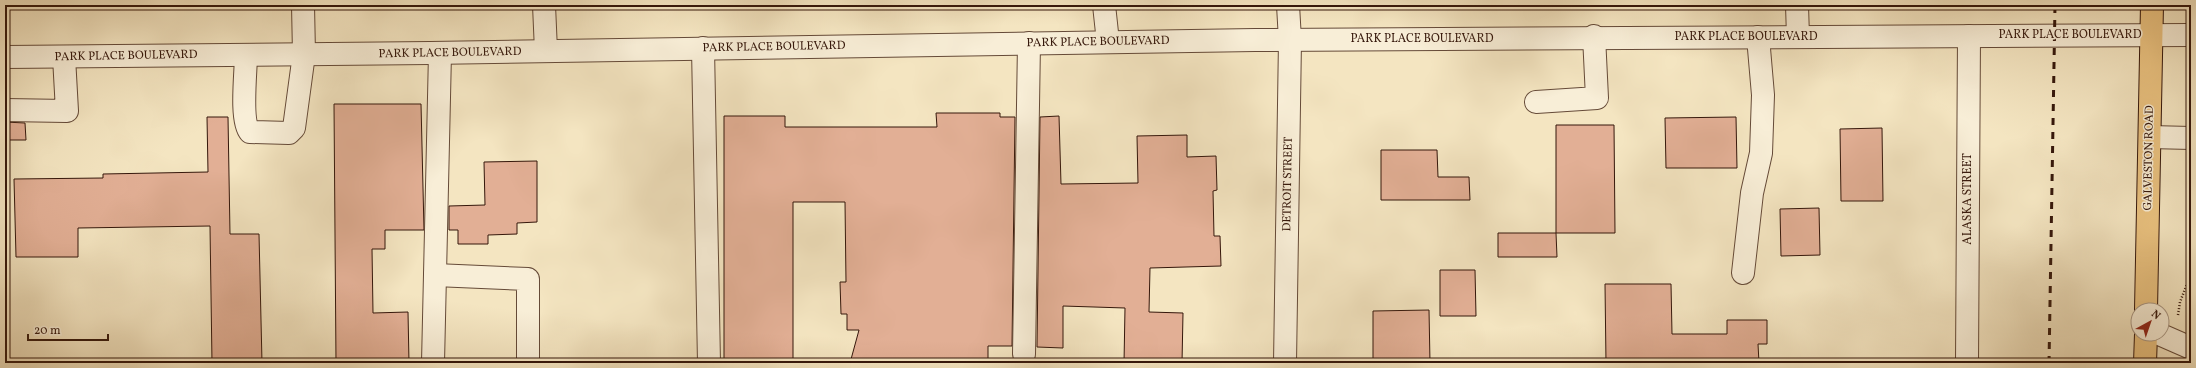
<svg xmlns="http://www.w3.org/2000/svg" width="2196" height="368" viewBox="0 0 2196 368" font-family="Vollkorn,serif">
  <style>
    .building { fill: #e2af95; stroke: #35170b }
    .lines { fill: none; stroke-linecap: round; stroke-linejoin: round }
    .minor-casing { stroke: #654a38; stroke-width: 24 }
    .major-casing { stroke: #35170b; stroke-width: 24 }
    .path { stroke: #35170b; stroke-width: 2.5; stroke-dasharray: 1 2; stroke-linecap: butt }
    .minor { stroke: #f8eed7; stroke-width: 22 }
    .major { stroke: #eac280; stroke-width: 22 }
    .rail { stroke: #35170b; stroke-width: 3; stroke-dasharray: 7 7; stroke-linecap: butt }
    .labels { text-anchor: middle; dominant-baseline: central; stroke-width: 3; stroke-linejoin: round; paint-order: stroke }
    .street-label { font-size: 12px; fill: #35170b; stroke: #f8eed7 }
  </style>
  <rect width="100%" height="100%" fill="#f4e5c1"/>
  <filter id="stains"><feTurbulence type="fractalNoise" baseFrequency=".005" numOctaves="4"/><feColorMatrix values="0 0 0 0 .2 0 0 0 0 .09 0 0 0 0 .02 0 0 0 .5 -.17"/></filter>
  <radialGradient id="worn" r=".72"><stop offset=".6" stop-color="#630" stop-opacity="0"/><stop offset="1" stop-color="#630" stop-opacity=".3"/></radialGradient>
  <g class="building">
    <path d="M334,104H421L424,230H385V249H372L373,313L408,312L409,363H336Z"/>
    <path d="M936,113H1000V117H1015L1012,346H988V363H850L859,330H847V314H841L840,282H846L845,202H793V363H724V116H785V127H937Z"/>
    <path d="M1059,116L1061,184L1138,183L1137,136L1187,135V157L1216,156L1217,190L1213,191L1214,236H1220L1221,266L1150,268L1149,312L1183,313L1182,363H1124L1125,308L1063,306V348L1037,347L1040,117Z"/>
    <path d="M207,117H228L230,234H259L262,363H212L210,226L78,228V257H16L14,179L103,178V174L208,172Z"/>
    <path d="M1736,117L1737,168H1666L1665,118Z"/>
    <path d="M5,122L25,123L26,140H5Z"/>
    <path d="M1556,125H1614L1615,233H1556Z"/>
    <path d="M1882,128L1883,201H1841L1840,129Z"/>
    <path d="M1381,150H1437L1438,177H1469L1470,200H1381Z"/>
    <path d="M537,161V222L517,223V234L488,235V244H458V230H449V206L485,205L484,162Z"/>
    <path d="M1819,208L1820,255L1781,256L1780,209Z"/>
    <path d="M1498,233H1556L1557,257H1498Z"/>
    <path d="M1440,270H1475L1476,316H1440Z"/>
    <path d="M1605,284H1671L1672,334H1727V320H1767V344H1758L1759,363H1606Z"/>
    <path d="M1429,310L1430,363H1373V311Z"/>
  </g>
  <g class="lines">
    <defs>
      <g id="minor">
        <path d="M544,5L546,51"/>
        <path d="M1104,5L1108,42"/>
        <path d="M1797,5L1798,37"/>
        <path d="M703,48L709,363"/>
        <path d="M246,55C246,71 240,121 250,132L289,133L294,128L304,54L303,5"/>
        <path d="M5,57L430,53L1255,40L2191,35"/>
        <path d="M1536,102L1597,98L1594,36"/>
        <path d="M5,110L67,111L64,57"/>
        <path d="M2150,137L2191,138"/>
        <path d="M1743,273L1752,193L1761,153L1763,95L1758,37"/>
        <path d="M435,275L528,279V363"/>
        <path d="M2159,334L2191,348"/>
        <path d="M1024,354L1029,43"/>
        <path d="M433,363L440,53"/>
        <path d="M1285,363L1290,40L1288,5"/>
        <path d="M1967,363L1969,36"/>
      </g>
      <g id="major">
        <path d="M2146,310L2152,5"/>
        <path d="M2145,363L2146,334"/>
      </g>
    </defs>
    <use href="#minor" class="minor-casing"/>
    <use href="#major" class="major-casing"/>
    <path class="path" d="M2178,315L2180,302L2191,274"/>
    <use href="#minor" class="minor"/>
    <use href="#major" class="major"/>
    <path class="rail" d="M2049,363L2055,5"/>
  </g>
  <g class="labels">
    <g class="street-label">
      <text x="2070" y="35">PARK PLACE BOULEVARD</text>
      <text x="1746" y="37">PARK PLACE BOULEVARD</text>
      <text x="1422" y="39">PARK PLACE BOULEVARD</text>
      <text transform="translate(1098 42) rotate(-1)">PARK PLACE BOULEVARD</text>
      <text transform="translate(774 47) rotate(-1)">PARK PLACE BOULEVARD</text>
      <text transform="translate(450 53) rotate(-1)">PARK PLACE BOULEVARD</text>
      <text transform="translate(126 56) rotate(-1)">PARK PLACE BOULEVARD</text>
      <text transform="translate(2149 158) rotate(-89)">GALVESTON ROAD</text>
      <text transform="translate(1288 184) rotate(-89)">DETROIT STREET</text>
      <text transform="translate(1968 199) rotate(-90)">ALASKA STREET</text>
    </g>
  </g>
  <rect width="2196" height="368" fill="none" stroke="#f4e5c1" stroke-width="20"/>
  <rect x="6" y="6" width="2184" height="356" fill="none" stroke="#35170b" stroke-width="2"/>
  <rect x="10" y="10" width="2176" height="348" fill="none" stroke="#35170b"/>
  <g transform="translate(2150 322) rotate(40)"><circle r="19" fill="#f8eed7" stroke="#aa9885"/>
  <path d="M0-3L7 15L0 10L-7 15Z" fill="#8f2418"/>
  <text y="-6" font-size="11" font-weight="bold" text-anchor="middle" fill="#35170b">N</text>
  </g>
  <path d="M28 334v6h80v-6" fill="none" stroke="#35170b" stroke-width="2"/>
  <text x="34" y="334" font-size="12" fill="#35170b" stroke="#f8eed7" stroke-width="3" paint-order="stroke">20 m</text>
  <rect width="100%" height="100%" filter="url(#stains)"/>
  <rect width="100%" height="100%" fill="url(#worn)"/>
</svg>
